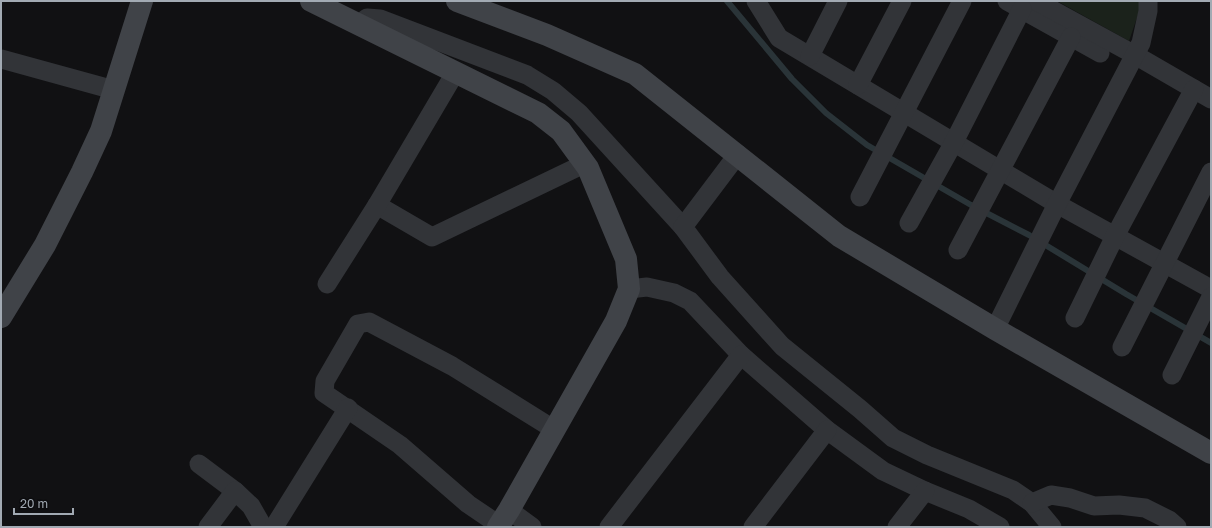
<svg xmlns="http://www.w3.org/2000/svg" width="1212" height="528" viewBox="0 0 1212 528" font-family="'Golos Text',sans-serif">
  <style>
    .green { fill: #1b221b }
    .lines { fill: none; stroke-linecap: round; stroke-linejoin: round }
    .stream { stroke: #2a3438; stroke-width: 6 }
    .street { stroke: #323438; stroke-width: 19 }
    .secondary { stroke: #404348; stroke-width: 22 }
  </style>
  <rect width="100%" height="100%" fill="#111113"/>
  <path class="green" d="M1057,1H1140L1139,12L1129,41Z"/>
  <g class="lines">
    <path class="stream" d="M727,1L792,79L826,113L867,145L971,205L1029,235L1126,294L1211,343"/>
    <g class="street">
      <path d="M756,1L779,38L1057,204L1211,289"/>
      <path d="M1007,1L1100,53"/>
      <path d="M1036,1L1135,55L1211,99"/>
      <path d="M358,25L367,18L380,19L527,75L553,91L579,113L683,227"/>
      <path d="M810,56L838,1"/>
      <path d="M1,59L114,90"/>
      <path d="M858,85L902,1"/>
      <path d="M738,154L683,227L720,277L782,346L860,409L893,438L927,455L1013,490L1032,503L1052,527"/>
      <path d="M860,197L962,1"/>
      <path d="M377,205L432,237L584,164"/>
      <path d="M909,223L954,142L1022,9"/>
      <path d="M958,250L1071,37"/>
      <path d="M327,284L377,205L455,73"/>
      <path d="M629,289L647,287L674,293L690,301L741,355L827,430L883,471L925,491L969,509L1000,527"/>
      <path d="M1075,318L1115,236L1194,89"/>
      <path d="M995,329L1057,204L1141,43L1148,11V1"/>
      <path d="M1122,347L1211,172"/>
      <path d="M1172,375L1211,297"/>
      <path d="M199,464L235,491"/>
      <path d="M1032,503L1051,495L1070,498L1094,506L1119,505L1145,508L1169,520L1177,527"/>
      <path d="M509,510L532,527"/>
      <path d="M499,525L468,504L400,445L324,393L325,381L358,324L369,322L452,366L555,430"/>
      <path d="M208,527L235,491L251,506L263,527"/>
      <path d="M274,527L348,408"/>
      <path d="M609,527L741,355"/>
      <path d="M753,527L827,430"/>
      <path d="M897,527L925,491"/>
    </g>
    <g class="secondary">
      <path d="M311,1L538,113L561,131L588,168L626,259L629,289L616,321L509,510L498,527"/>
      <path d="M457,1L547,35L635,74L839,236L995,329L1211,453"/>
      <path d="M1,317L45,245L82,172L101,131L142,1"/>
    </g>
  </g>
  <rect width="1212" height="528" fill="none" stroke="#a2aab3" stroke-width="4"/>
  <path d="M14 508v6h59v-6" fill="none" stroke="#a2aab3" stroke-width="2"/>
  <text x="20" y="508" font-size="12" fill="#a2aab3" stroke="#0c0c0e" stroke-width="3" paint-order="stroke">20 m</text>
</svg>
